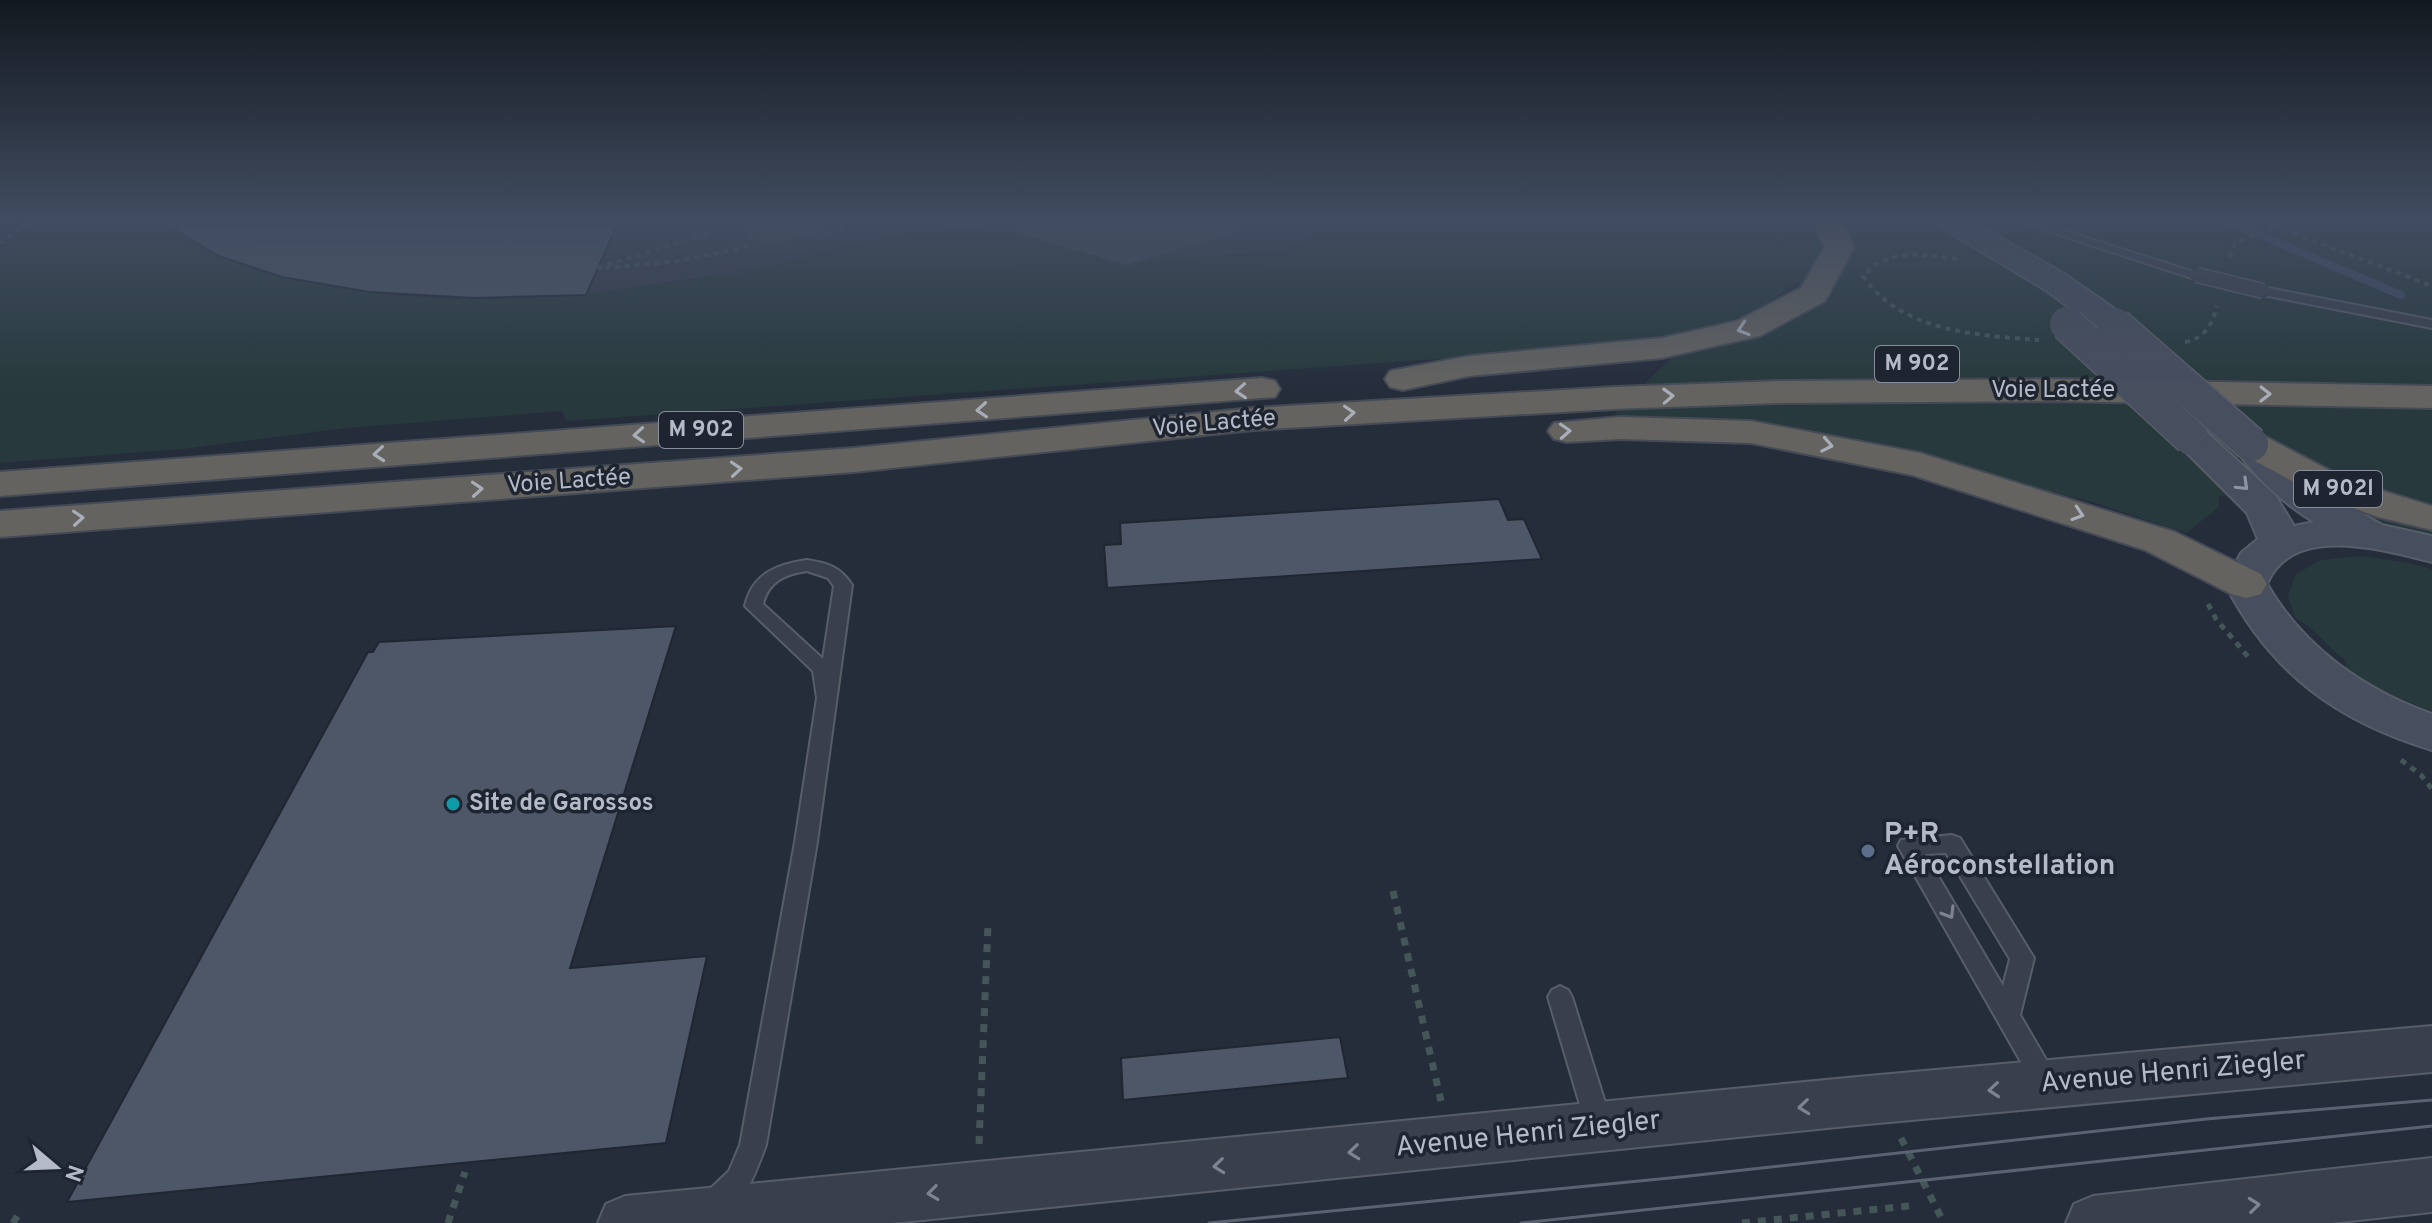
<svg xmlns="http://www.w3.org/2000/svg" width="2432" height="1223" viewBox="0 0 2432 1223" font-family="Overpass,sans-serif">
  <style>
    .airport { fill: #333a48 }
    .green { fill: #27393c }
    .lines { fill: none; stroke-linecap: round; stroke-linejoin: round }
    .stream { stroke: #3c4a63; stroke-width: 8 }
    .taxiway { fill: #404856; fill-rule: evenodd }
    .building { fill: #4e5767; stroke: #202632; stroke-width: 2 }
    .service-casing { stroke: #575d69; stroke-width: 4 }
    .minor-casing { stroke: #575d69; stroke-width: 4 }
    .secondary-casing { stroke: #575d69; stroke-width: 4 }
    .trunk-casing { stroke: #444a56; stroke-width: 4 }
    .path-far2 { stroke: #455659; stroke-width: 4; stroke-dasharray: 5 5; stroke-linecap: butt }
    .path-far1 { stroke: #455659; stroke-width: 5; stroke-dasharray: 6 6; stroke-linecap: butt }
    .path { stroke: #455659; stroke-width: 7; stroke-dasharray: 8 8; stroke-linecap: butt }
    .service { fill: #393f4b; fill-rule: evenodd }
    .minor { fill: #393f4b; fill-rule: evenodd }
    .secondary { fill: #474e5e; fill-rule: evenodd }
    .trunk { fill: #646360; fill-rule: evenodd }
    .tram { stroke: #5b6372; stroke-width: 3 }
    .service-bridge-casing { stroke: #575d69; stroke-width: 17; stroke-linecap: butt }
    .secondary-bridge-casing { stroke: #575d69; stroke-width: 37; stroke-linecap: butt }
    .service-bridge { stroke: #393f4b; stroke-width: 14 }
    .secondary-bridge { stroke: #474e5e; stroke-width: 34 }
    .oneway { stroke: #a8adb8 }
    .oneway2 { stroke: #8e94a2 }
    .oneway3 { stroke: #7d838f }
    .culture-dot { fill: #0f9aa8; stroke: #1e2430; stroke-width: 3 }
    .service-dot { fill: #5c6f8a; stroke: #1e2430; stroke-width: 3 }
    .labels { text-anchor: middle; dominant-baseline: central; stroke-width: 7; stroke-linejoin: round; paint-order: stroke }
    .shield { fill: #1e2430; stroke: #878d9a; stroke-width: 2 }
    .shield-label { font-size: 22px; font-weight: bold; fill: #b4bac7 }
    .street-label { font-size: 24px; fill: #b4bac7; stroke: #1e2430 }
    .poi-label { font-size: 24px; font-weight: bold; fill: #b4bac7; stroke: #1e2430; text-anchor: start }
    .near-poi-label { font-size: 28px; font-weight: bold; fill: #b4bac7; stroke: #1e2430; text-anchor: start }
    .near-street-label { font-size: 28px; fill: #b4bac7; stroke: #1e2430 }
  </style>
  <rect width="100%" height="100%" fill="#252d3b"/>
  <path class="airport" d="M620,219H1333L1288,250L1154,262L1106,259L1046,238L1011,232L931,230L762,268L586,295Z"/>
  <g class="green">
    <path d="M36,219H181L187,222L172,228C210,258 258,272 305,282C456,314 611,295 761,268C818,257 875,234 932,230C969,227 1011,229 1047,238C1074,245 1099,258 1128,262L1265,254L1288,250L1333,219H2432V534L2362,518L2316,493L2219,496V507L2186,533L2092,502L1853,441L1770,427L1692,419H1616V412L1674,355L1797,309L1799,280L1757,311L1702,331L1605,347L566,421L562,411L346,428L182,449L0,463V247Z"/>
    <path d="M2361,556L2410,563L2432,569V712L2379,689L2345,669L2346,661C2327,647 2316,628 2295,618L2288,596L2296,574L2321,560Z"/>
  </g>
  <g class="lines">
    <path class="stream" d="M2223,219L2401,295"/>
    <g class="taxiway">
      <path d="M745,219H830L821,233L773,244L750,239L741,225Z"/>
      <path d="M1007,219H1109L1127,224L1144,219H1245L1236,233L1127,265L1016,233Z"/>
    </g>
  </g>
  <g class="building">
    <path d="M156,219H620L586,295L473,298L370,292L282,277L219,256Z"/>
    <path d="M1499,499L1508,520L1524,519L1542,559L1107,588L1104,545L1121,544L1120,523Z"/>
    <path d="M676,626L570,968L707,956L666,1143L67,1202L368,652H373L379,642Z"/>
    <path d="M1340,1037L1348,1078L1123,1100L1121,1058Z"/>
  </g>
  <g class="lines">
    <defs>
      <g id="service">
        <path d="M2010,219H2028L2203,275L2192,278Z"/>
        <path d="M2263,287L2432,320V328L2258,294V288Z"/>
        <path d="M807,560C828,563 840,567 852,585L817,842L766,1145C755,1173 747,1203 717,1215L707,1212L704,1202L707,1192L729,1171L740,1145L795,842L817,698L813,671L745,606C752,574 777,564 807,560ZM807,571L828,578L834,586L823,659L763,604C768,582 785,574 807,571Z"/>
        <path d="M1952,835L1960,838L2034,958L2020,1015L2059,1082L2055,1090L2046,1094L2037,1090L1898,846L1901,840ZM1946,853L2010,959L2003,986L1925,854Z"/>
        <path d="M1560,986L1568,990L1572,997L1612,1125L1608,1134L1599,1137L1590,1134L1586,1125L1548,997L1552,990Z"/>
      </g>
      <g id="minor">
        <path d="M2432,1026V1072L1857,1125L893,1223H598L606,1204L625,1196L1857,1077Z"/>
        <path d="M2432,1158V1212L2331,1223H2066L2074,1204L2093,1196Z"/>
      </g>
      <g id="secondary">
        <path d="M1932,219H1968L2066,275L2127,318L2132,325L2127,332L2115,335L2103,332L2044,289L1937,225Z"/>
        <path d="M2191,427L2204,430L2275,495L2294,526L2314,522C2281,502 2254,476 2232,444L2238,436L2251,433L2264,436L2288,463L2316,487L2382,525L2432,536V562C2383,550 2292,523 2267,584C2303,647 2364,690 2432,714V750C2336,721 2271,673 2225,584L2241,553L2258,539L2247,513L2172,438L2178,430Z"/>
      </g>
      <g id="trunk">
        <path d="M1813,219H1843L1854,248L1825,301L1760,336L1662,358L1469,376L1403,390L1390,387L1385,379L1390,371L1469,356L1662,338L1737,321L1801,288L1824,248Z"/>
        <path d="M1262,378L1275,381L1280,389L1275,397L0,496V472Z"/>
        <path d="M2052,379L2432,386V408L2052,401L1779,403L1614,409L1253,430L854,472L0,537V511L854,448L1253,408L1614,387L1779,381Z"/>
        <path d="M1620,417L1751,421L1920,453L2175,532L2261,574L2267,584L2261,594L2246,598L2231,594L2145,550L1912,475L1751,443L1620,439L1567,442L1554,439L1548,431L1554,423Z"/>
        <path d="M2251,433L2264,436L2348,480L2432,506V530L2378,517L2320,496L2238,452L2232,444L2238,436Z"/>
      </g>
    </defs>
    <use href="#service" class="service-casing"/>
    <use href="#minor" class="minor-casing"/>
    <use href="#secondary" class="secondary-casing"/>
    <use href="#trunk" class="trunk-casing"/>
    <g class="path-far2">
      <path d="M2256,219L2432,286"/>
      <path d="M815,230L833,224L825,219"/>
      <path d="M820,236L843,229L848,222L844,219"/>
      <path d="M0,244L32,219"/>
      <path d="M2230,257L2235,243L2275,227"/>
      <path d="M1957,259C1923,254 1888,248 1863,276C1901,332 1976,335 2039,340"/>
      <path d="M598,268L752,219"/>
      <path d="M605,268L678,261L750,246"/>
      <path d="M2185,342C2205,338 2212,325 2217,306"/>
    </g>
    <g class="path-far1">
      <path d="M2208,604L2216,619L2250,659"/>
      <path d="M2401,760L2421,775L2432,789"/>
    </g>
    <g class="path">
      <path d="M1393,891L1441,1101"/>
      <path d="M1901,1138L1944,1223"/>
      <path d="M979,1144L988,925"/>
      <path d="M13,1223L18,1215"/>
      <path d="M448,1223L465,1172"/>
      <path d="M1742,1223L1909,1206"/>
    </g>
    <use href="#service" class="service"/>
    <use href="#minor" class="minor"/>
    <use href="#secondary" class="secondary"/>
    <use href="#trunk" class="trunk"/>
    <g class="tram">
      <path d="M1209,1223L1680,1177L2206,1119L2432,1100"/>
      <path d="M1521,1223L2432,1126"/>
    </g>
    <defs>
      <path id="service-bridge" d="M2197,275L2263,291"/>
      <g id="secondary-bridge">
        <path d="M2067,324L2191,438"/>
        <path d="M2115,325L2251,444"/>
      </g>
    </defs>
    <use href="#service-bridge" class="service-bridge-casing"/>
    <use href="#secondary-bridge" class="secondary-bridge-casing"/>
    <use href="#service-bridge" class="service-bridge"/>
    <use href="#secondary-bridge" class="secondary-bridge"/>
  </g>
  <defs><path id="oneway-chevron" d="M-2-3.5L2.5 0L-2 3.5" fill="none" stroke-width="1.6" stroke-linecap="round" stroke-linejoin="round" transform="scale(2)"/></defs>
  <g class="oneway">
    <use href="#oneway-chevron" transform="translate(1743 329) rotate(162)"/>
    <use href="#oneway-chevron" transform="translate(1241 391) rotate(176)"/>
    <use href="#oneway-chevron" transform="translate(2265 394) rotate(1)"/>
    <use href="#oneway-chevron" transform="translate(1668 396) rotate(-2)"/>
    <use href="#oneway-chevron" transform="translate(982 410) rotate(176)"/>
    <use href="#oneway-chevron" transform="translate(1349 413) rotate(-4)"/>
    <use href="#oneway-chevron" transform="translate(1565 431) rotate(-3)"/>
    <use href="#oneway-chevron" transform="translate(639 435) rotate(176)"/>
    <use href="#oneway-chevron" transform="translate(1827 445) rotate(11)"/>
    <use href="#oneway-chevron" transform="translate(379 454) rotate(175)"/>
    <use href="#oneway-chevron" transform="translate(736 469) rotate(-4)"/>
    <use href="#oneway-chevron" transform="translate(477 489) rotate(-4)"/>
    <use href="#oneway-chevron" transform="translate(2078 514) rotate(18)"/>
    <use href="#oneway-chevron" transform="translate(78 518) rotate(-4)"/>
  </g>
  <use class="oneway2" href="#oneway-chevron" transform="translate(2243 485) rotate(44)"/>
  <g class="oneway3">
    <use href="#oneway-chevron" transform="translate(1949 913) rotate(59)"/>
    <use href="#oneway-chevron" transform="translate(1994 1090) rotate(175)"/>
    <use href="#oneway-chevron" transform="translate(1804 1107) rotate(174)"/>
    <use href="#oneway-chevron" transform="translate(1354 1152) rotate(174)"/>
    <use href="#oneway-chevron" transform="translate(1219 1166) rotate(174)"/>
    <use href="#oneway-chevron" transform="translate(933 1193) rotate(173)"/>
    <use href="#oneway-chevron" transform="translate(2254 1205) rotate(-6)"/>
  </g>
  <linearGradient id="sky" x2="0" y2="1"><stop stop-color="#141920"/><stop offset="0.56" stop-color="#404c60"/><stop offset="1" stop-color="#404c60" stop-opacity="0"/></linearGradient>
  <rect width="2432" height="390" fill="url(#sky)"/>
  <circle class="culture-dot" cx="453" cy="804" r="8"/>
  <circle class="service-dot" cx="1868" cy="851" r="8"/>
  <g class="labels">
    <g class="shield">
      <rect x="1875" y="346" width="84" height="36" rx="6"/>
      <rect x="659" y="412" width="84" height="36" rx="6"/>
      <rect x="2294" y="471" width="88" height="36" rx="6"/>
    </g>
    <g class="shield-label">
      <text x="1917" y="364">M 902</text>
      <text x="701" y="430">M 902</text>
      <text x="2338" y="489">M 902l</text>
    </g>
    <g class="street-label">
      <text x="2053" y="391">Voie Lactée</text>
      <text transform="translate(1214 424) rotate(-5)">Voie Lactée</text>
      <text transform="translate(569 482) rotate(-4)">Voie Lactée</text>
    </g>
    <g class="poi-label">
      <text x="469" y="804">Site de Garossos</text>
    </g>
    <g class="near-poi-label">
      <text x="1884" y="835">P+R<tspan x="1884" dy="32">Aéroconstellation</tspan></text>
    </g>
    <g class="near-street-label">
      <text transform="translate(2173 1073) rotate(-5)">Avenue Henri Ziegler</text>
      <text transform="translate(1528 1135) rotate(-6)">Avenue Henri Ziegler</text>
    </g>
  </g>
  <g transform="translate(56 1167) rotate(109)" stroke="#1e2430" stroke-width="6" paint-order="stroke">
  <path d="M0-6L14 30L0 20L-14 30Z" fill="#b4bac7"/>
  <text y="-12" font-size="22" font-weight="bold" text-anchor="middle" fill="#b4bac7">N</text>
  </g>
</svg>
